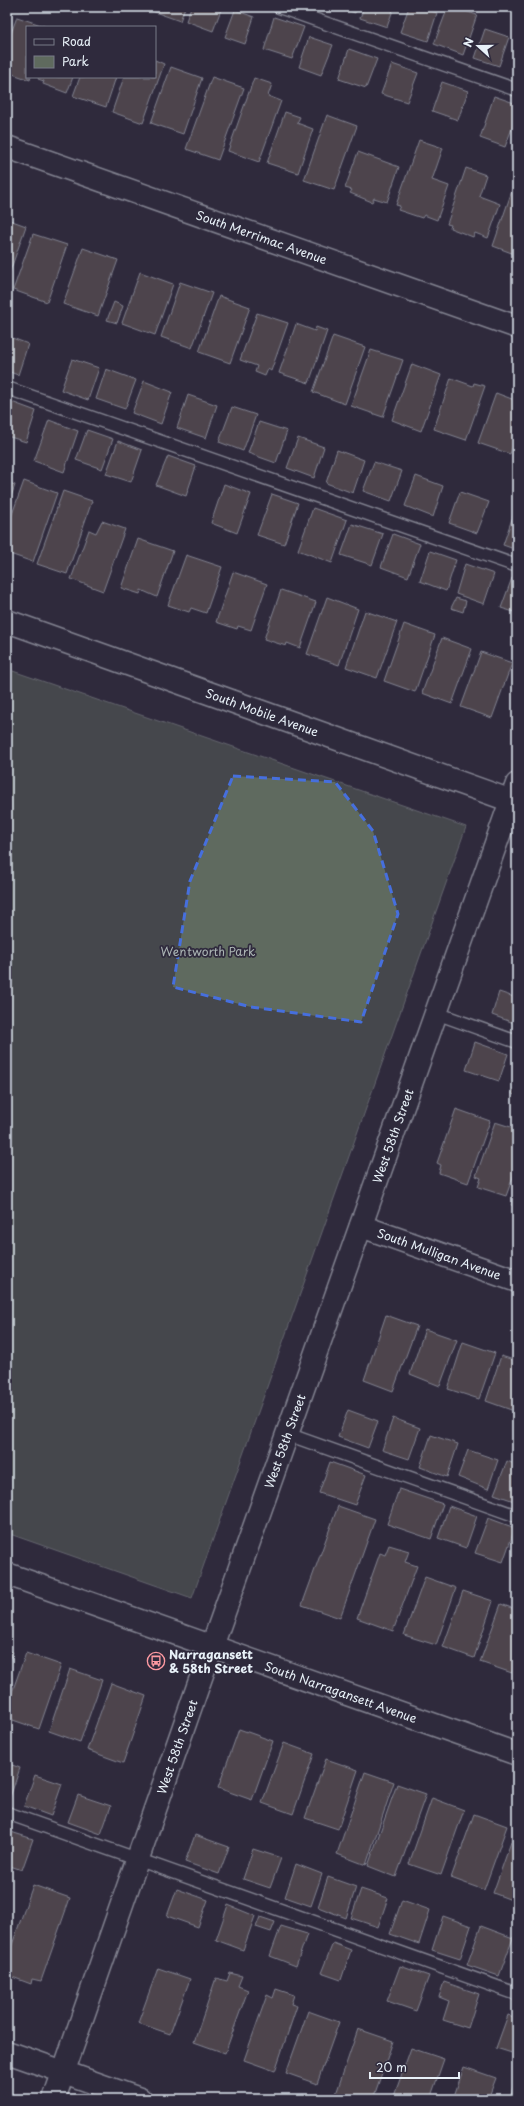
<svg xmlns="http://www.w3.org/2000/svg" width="524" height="2106" viewBox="0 0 524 2106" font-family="'Playpen Sans',sans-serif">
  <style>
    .green { fill: #5f6a5e; stroke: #a4aeab }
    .building { fill: #726561; stroke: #e8f1f8 }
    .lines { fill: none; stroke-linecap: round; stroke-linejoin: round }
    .service-casing { stroke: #e8f1f8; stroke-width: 15 }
    .minor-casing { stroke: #e8f1f8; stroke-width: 25 }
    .tertiary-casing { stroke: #e8f1f8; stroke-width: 25 }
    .service { stroke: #2f2a3d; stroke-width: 12 }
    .minor { stroke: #2f2a3d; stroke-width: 22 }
    .tertiary { stroke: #2f2a3d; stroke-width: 22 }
    .marked { fill: none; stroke: #466fde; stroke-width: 3; stroke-dasharray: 8 5; stroke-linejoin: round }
    .labels { text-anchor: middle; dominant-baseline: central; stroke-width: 3.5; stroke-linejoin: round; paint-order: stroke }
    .street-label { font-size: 12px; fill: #e8f1f8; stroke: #2f2a3d }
    .park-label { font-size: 12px; fill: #aab4b3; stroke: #2f2a3d }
    .poi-label { font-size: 12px; font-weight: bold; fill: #e8f1f8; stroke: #2f2a3d; text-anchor: start }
  </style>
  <rect width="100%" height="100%" fill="#2f2a3d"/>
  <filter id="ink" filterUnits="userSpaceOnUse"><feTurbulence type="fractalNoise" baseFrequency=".025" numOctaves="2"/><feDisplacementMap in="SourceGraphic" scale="8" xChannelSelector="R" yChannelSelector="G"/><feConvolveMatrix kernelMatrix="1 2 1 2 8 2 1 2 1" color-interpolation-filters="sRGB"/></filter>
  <g filter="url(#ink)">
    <path class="green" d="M7,669L466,827L192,1598L7,1533Z"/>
    <g class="building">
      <path d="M154,7H185L180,21L152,11Z"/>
      <path d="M191,7H222L213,31L186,21Z"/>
      <path d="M338,7H357L355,13Z"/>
      <path d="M364,7H394L387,27L360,18Z"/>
      <path d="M409,7H420L437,13L428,41L400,32Z"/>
      <path d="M448,7H453L477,15L463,55L434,44Z"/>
      <path d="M235,10L254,17L245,44L225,37Z"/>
      <path d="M17,17L47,27H27V77H31L30,80L7,72V44Z"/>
      <path d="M274,17L304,27L292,59L264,50Z"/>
      <path d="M485,29L509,37L499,66L475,58Z"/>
      <path d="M309,37L333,45L321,75L299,67Z"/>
      <path d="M349,49L377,59L366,88L339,79Z"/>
      <path d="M155,60L164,64L143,123L112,112L124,77H155Z"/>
      <path d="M392,64L418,73L407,102L381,94Z"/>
      <path d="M171,67L202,78L183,134L151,123Z"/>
      <path d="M39,77H73L67,93L43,84L44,81L38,79Z"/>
      <path d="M80,77H116L106,107L73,96Z"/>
      <path d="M212,77L244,88L218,160L186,149Z"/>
      <path d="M254,78L272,84L268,96L281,101L259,162L228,151Z"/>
      <path d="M442,82L468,91L458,120L432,111Z"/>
      <path d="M494,96L517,104V115L505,147L480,138Z"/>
      <path d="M285,112L300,117L297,123L313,129L298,173L267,163Z"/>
      <path d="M327,115L357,126L334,190L304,180Z"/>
      <path d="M419,140L443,148L432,180L449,186L437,220L424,215L422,218L398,210L400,206L396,205Z"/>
      <path d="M358,152L399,167L387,202L374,198L372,202L350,193L352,190L345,188Z"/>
      <path d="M466,168L486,175L479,196L500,204L488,238L475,233L473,237L450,228L451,225L447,224Z"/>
      <path d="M514,185L517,186V255L493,246Z"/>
      <path d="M7,219L26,226L7,280Z"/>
      <path d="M33,234L67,245L47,302L13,290Z"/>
      <path d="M83,248L118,260L98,316L63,304Z"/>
      <path d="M140,272L173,284L155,335L122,323Z"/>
      <path d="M180,282L212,293L192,348L161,337Z"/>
      <path d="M219,296L250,307L230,363L199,352Z"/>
      <path d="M114,302L123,306L117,323L107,320Z"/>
      <path d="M257,313L288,323L271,371L268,369L265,376L255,372L257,366L240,360Z"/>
      <path d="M296,324L315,331L316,327L327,331L309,383L279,373Z"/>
      <path d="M7,336L28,344L18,375L7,371Z"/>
      <path d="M333,336L365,347L345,404L313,392Z"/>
      <path d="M371,350L403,360L383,417L351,406Z"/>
      <path d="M72,359L99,368L88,400L61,390Z"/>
      <path d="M412,364L441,375L421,431L392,420Z"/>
      <path d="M106,369L136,380L125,409L96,399Z"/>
      <path d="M451,378L473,386L474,383L485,386L466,440L434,429Z"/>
      <path d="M144,381L172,392L161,424L132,413Z"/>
      <path d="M496,393L517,401V435L510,454L478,443Z"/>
      <path d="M188,395L217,405L206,438L177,428Z"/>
      <path d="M9,401L36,411L26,442L7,436V407Z"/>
      <path d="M232,407L256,415L243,451L219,442Z"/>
      <path d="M49,420L78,431L64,472L34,461Z"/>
      <path d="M259,422L287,431L276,463L248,453Z"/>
      <path d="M87,430L113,439L102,469L76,460Z"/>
      <path d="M298,438L324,447L314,478L287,468Z"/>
      <path d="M118,441L142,450L131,482L106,474Z"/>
      <path d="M337,450L364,460L353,493L326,483Z"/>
      <path d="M168,456L196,466L186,496L156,485Z"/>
      <path d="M374,462L402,471L391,501L363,491Z"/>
      <path d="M416,476L443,486L433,517L405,506Z"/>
      <path d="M24,481L57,493L33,562L7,553V528Z"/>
      <path d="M7,482L15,485L7,509Z"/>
      <path d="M224,484L251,494L237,533L211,523Z"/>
      <path d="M63,491L92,501L67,574L37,564Z"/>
      <path d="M460,492L489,502L477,533L449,523Z"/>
      <path d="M272,494L298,503L284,544L257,535Z"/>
      <path d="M313,508L347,520L332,563L298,550Z"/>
      <path d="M513,516L517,517V550L503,545Z"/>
      <path d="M102,521L125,529L103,591L71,579L89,530L96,533Z"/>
      <path d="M352,524L383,534L372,565L341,555Z"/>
      <path d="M393,534L420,544L408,577L381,567Z"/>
      <path d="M138,539L173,551L157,597L141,590L140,594L121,588Z"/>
      <path d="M430,551L456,560L446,591L420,581Z"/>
      <path d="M186,555L222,567L206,613L191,608L189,612L168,605Z"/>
      <path d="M465,564L494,574L484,604L456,594Z"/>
      <path d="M233,572L267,584L251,630L238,626L237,629L216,622Z"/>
      <path d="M512,578L517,579V613L501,608Z"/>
      <path d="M281,590L316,602L300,648L287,643L286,646L264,639Z"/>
      <path d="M327,597L358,609L339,665L307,654Z"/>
      <path d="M456,598L466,601L463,612L451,608Z"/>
      <path d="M365,611L397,622L377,678L346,667Z"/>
      <path d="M404,624L435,635L415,692L384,681Z"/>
      <path d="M442,638L472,649L452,704L422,693Z"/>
      <path d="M481,652L512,663L492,718L461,707Z"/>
      <path d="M499,992L517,998V1024L492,1015Z"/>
      <path d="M475,1042L508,1054L499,1081L466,1070Z"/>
      <path d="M517,1079V1096L512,1094Z"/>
      <path d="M456,1109L490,1121L468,1183L439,1173L441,1165L437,1163Z"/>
      <path d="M495,1122L517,1129V1166L506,1196L478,1187L481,1178L476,1176Z"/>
      <path d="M517,1188V1207L511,1205Z"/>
      <path d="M386,1315L417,1326L393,1391L364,1380Z"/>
      <path d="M425,1329L457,1340L440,1386L410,1374Z"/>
      <path d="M463,1342L495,1353L479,1399L448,1389Z"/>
      <path d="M501,1356L517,1361V1412L486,1401Z"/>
      <path d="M348,1410L378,1421L368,1448L338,1437Z"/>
      <path d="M393,1418L420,1428L409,1459L382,1450Z"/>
      <path d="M431,1435L458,1444L447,1477L420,1467Z"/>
      <path d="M468,1450L498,1460L488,1489L458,1477Z"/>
      <path d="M507,1461L517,1465V1502L494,1494Z"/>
      <path d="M330,1462L366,1475L355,1505L319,1493Z"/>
      <path d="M399,1489L443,1504L431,1539L387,1524Z"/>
      <path d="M338,1506L375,1519L340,1618L302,1605Z"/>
      <path d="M449,1506L477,1516L466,1548L438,1538Z"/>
      <path d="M488,1518L515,1528L503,1562L475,1553Z"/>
      <path d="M389,1545L409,1551L405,1562L417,1566L393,1631L357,1618L380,1553L385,1555Z"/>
      <path d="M425,1577L456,1588L436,1645L404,1635Z"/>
      <path d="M463,1591L493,1601L474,1658L443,1647Z"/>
      <path d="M501,1604L517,1610V1659L512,1673L480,1662Z"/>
      <path d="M7,1650L13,1652L7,1668Z"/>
      <path d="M26,1653L61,1665L39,1729L7,1718V1706Z"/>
      <path d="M70,1669L102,1680L80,1742L49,1731Z"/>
      <path d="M111,1683L146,1696L123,1763L87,1750Z"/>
      <path d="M239,1729L273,1741L252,1800L218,1788Z"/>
      <path d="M284,1743L314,1754L293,1814L262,1803Z"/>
      <path d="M326,1759L358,1770L338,1829L305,1818Z"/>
      <path d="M7,1763L20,1768L9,1800L7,1799Z"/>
      <path d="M365,1772L394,1782L366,1865L337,1854Z"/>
      <path d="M35,1775L62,1784L51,1816L24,1806Z"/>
      <path d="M397,1784L426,1794L396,1877L368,1866Z"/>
      <path d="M78,1795L111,1806L101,1834L68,1822Z"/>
      <path d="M432,1798L464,1810L441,1875L409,1864Z"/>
      <path d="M474,1814L507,1826L484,1890L451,1878Z"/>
      <path d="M516,1828H517V1902L493,1893Z"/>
      <path d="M11,1832L33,1839L22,1870L7,1865V1843Z"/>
      <path d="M195,1835L229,1847L219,1874L185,1862Z"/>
      <path d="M253,1849L281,1858L270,1888L243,1879Z"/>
      <path d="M296,1864L322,1874L311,1906L285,1897Z"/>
      <path d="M328,1877L356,1887L346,1918L318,1907Z"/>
      <path d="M33,1885L70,1898L41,1981L32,1979L31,1984L7,1975V1959Z"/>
      <path d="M177,1889L208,1900L198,1927L167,1916Z"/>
      <path d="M361,1889L388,1898L378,1927L351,1918Z"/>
      <path d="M402,1900L430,1910L419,1944L390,1934Z"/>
      <path d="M228,1905L255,1916L243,1950L216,1940Z"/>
      <path d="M443,1916L471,1926L460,1959L432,1950Z"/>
      <path d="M260,1917L275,1922L271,1932L256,1927Z"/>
      <path d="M281,1926L307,1934L296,1966L270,1956Z"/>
      <path d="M481,1926L513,1938L499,1976L467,1965Z"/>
      <path d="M333,1943L351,1950L341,1980L321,1973Z"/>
      <path d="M400,1966L429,1976L416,2011L387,2001Z"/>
      <path d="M158,1968L190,1979L170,2034L138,2023Z"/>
      <path d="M230,1973L242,1976L238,1986L248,1990L225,2053L194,2042L216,1978L227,1981Z"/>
      <path d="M444,1982L479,1994L468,2028L443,2020L449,2001L439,1997Z"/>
      <path d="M276,1989L294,1995L291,2004L297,2006L275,2071L244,2060L267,1995L273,1998Z"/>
      <path d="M308,2011L339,2022L317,2084L286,2073Z"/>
      <path d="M508,2015L517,2018V2049L515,2054L496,2048Z"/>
      <path d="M358,2029L393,2041L373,2099H349L336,2094Z"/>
      <path d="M411,2048L444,2059L430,2099H393Z"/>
      <path d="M464,2067L496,2078L488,2099H453Z"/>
      <path d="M515,2082L517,2083V2099H509Z"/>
    </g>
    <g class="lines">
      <defs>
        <g id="service">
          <path d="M279,7L517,90"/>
          <path d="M7,388L517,566"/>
          <path d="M436,1013L517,1042"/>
          <path d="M287,1434L517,1516"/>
          <path d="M7,1813L517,1994"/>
        </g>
        <g id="minor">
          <path id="s1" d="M7,147L517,327"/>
          <path id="s2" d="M7,621L517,803"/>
          <path id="s3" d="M361,1226L517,1281"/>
          <path d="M7,2052L140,2099"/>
          <path id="s4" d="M54,2099L198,1686L517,784"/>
        </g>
        <g id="tertiary">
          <path id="s5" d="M7,1574L517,1754"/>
        </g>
      </defs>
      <use href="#service" class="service-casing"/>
      <use href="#minor" class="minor-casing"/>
      <use href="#tertiary" class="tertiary-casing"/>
      <use href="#service" class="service"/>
      <use href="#minor" class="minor"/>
      <use href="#tertiary" class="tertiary"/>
    </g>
  </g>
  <path d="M0 0H524V2106H0ZM233,776L335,782L373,831L398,914L361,1022L251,1007L173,987L190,881Z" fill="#2f2a3d" fill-opacity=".55" fill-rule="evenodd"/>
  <path class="marked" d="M233,776L335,782L373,831L398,914L361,1022L251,1007L173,987L190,881Z"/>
  <defs>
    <symbol id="bus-ring" viewBox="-11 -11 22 22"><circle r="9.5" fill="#2f2a3d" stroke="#ff9aa2" stroke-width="1.5"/><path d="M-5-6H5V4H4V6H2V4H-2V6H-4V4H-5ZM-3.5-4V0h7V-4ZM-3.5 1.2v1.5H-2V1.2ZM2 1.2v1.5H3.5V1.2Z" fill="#ff9aa2"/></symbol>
  </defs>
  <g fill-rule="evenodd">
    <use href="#bus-ring" x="146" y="1651" width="20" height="20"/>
  </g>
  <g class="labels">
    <g class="street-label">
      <text stroke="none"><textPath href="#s1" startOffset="270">South Merrimac Avenue</textPath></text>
      <text stroke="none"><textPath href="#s2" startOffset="271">South Mobile Avenue</textPath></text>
      <text stroke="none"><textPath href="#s4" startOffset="1021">West 58th Street</textPath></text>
      <text stroke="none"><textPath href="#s3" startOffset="83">South Mulligan Avenue</textPath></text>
      <text stroke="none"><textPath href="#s4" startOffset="697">West 58th Street</textPath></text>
      <text stroke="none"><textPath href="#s5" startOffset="354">South Narragansett Avenue</textPath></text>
      <text stroke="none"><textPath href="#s4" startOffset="373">West 58th Street</textPath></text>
    </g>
    <g class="park-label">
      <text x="208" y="951">Wentworth Park</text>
    </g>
    <g class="poi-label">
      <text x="169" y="1654">Narragansett<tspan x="169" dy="14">&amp; 58th Street</tspan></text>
    </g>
  </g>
  <rect width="524" height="2106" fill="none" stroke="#2f2a3d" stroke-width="24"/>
  <rect x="12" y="12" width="500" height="2082" fill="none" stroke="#e8f1f8" stroke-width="1.5" filter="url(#ink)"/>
  <rect x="26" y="26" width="130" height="52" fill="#2f2a3d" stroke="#797a88"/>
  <rect x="34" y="39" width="20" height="6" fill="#2f2a3d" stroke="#797a88"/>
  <text x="62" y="46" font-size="12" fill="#e8f1f8">Road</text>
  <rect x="34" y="56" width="20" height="12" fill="#5f6a5e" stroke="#797a88"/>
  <text x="62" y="66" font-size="12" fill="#e8f1f8">Park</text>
  <g transform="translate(478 46) rotate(291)" stroke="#2f2a3d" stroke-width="3" paint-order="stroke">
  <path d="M0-3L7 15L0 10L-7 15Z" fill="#e8f1f8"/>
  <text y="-6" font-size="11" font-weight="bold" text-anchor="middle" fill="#e8f1f8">N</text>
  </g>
  <path d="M370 2072v6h89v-6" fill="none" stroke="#e8f1f8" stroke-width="2"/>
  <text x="376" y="2072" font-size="12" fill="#e8f1f8" stroke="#2f2a3d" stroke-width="3" paint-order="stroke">20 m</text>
</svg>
